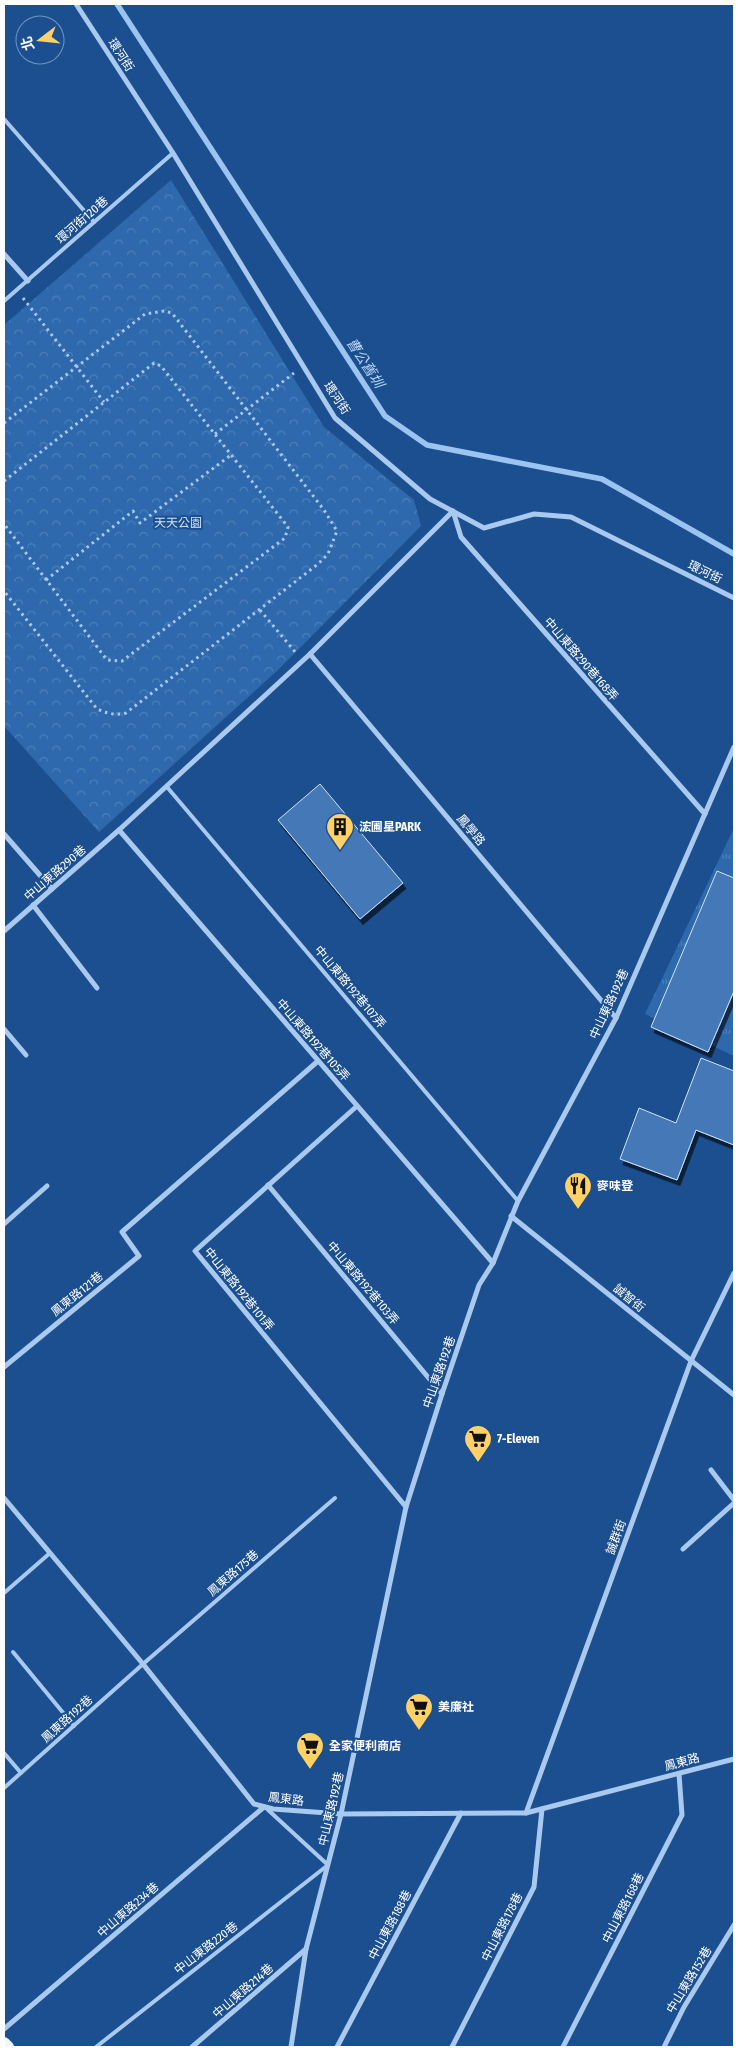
<svg xmlns="http://www.w3.org/2000/svg" width="738" height="2051" viewBox="0 0 738 2051" font-family="'Fira Sans Condensed','Noto Sans TC',sans-serif">
  <style>
    .grass { fill: url(#grass-tufts) }
    .park { fill: url(#park-crowns) }
    .lines { fill: none; stroke-linecap: round; stroke-linejoin: round }
    .stream { stroke: #9cc4f0; stroke-width: 5.5 }
    .building { fill: #4478b7; stroke: #cfe3fa; filter: url(#shadow) }
    .path { stroke: #a9c9ee; stroke-width: 3; stroke-dasharray: 2.5 4; stroke-linecap: butt }
    .lane { stroke: #a9c9ee; stroke-width: 4 }
    .street { stroke: #a9c9ee; stroke-width: 5 }
    .primary { stroke: #f0f6ff; stroke-width: 12 }
    .labels { text-anchor: middle; dominant-baseline: central; stroke-width: 4; stroke-linejoin: round; paint-order: stroke }
    .street-label { font-size: 12px; fill: #fff; stroke: #1b4f8f }
    .park-label { font-size: 12px; fill: #cfe3fa; stroke: #1b4f8f }
    .poi-label { font-size: 12px; font-weight: bold; fill: #fff; stroke: #1b4f8f; text-anchor: start }
    .water-label { font-size: 14px; font-style: italic; fill: #b5d3f5; stroke: #1b4f8f }
  </style>
  <defs>
    <pattern id="grass-tufts" width="24" height="20" patternUnits="userSpaceOnUse" patternTransform="scale(1.25)"><rect width="24" height="20" fill="#2e69ad"/><path d="M3 7l-1-3M5 7V3M7 7l1-3M15 17l-1-3M17 17v-4M19 17l1-3" fill="none" stroke="#4d80b9"/></pattern>
    <pattern id="park-crowns" width="20" height="18" patternUnits="userSpaceOnUse" patternTransform="scale(1.25)"><rect width="20" height="18" fill="#2e69ad"/><path d="M2 6a3 3 0 1 1 6 0M12 15a3 3 0 1 1 6 0" fill="none" stroke="#4d80b9"/></pattern>
    <filter id="shadow"><feDropShadow dx="3" dy="5.5" stdDeviation="0" flood-color="#0009"/></filter>
  </defs>
  <rect width="100%" height="100%" fill="#1b4f8f"/>
  <path class="grass" d="M734,828V1056L645,1014Z"/>
  <path class="park" d="M171,180L324,427L414,500L421,526L278,670L99,832L4,726V325Z"/>
  <g class="lines">
    <path class="stream" d="M117,4L385,416L427,445L602,479L734,554"/>
  </g>
  <g class="building">
    <path d="M320,784L403,883L360,919L278,820Z"/>
    <path d="M717,871L734,878V991L708,1052L651,1027Z"/>
    <path d="M701,1058L734,1071V1145L696,1130L677,1180L620,1159L639,1108L676,1123Z"/>
  </g>
  <g class="lines">
    <g class="path">
      <path d="M23,298L104,402"/>
      <path d="M4,423L145,314L164,311L172,313L324,510L337,531L328,554L318,564L126,713C115,716 107,713 97,709L4,591"/>
      <path d="M215,434L294,373"/>
      <path d="M4,481L154,363L161,366L288,527L285,538L122,661L107,660L4,524"/>
      <path d="M46,580L133,511L140,523L231,455"/>
      <path d="M260,610L296,653"/>
    </g>
    <g class="lane">
      <path d="M4,119L94,222"/>
      <path d="M4,301L173,153"/>
      <path d="M167,787L518,1201"/>
      <path d="M4,1593L50,1553"/>
      <path d="M13,1652L74,1726"/>
      <path d="M4,1753L21,1773"/>
      <path d="M4,1788L143,1664L335,1498"/>
      <path d="M96,2047L328,1865L266,1808"/>
    </g>
    <g class="street">
      <path d="M76,4L173,153L335,418L430,499L484,528L534,514L571,517L734,598"/>
      <path d="M4,254L28,281"/>
      <path d="M310,654L616,1018"/>
      <path d="M119,830L493,1263"/>
      <path d="M4,834L52,889"/>
      <path d="M33,905L97,988"/>
      <path d="M4,931L119,830L310,654L453,511L461,537L705,814"/>
      <path d="M4,1029L26,1055"/>
      <path d="M357,1106L195,1251L406,1507"/>
      <path d="M268,1185L442,1394"/>
      <path d="M511,1216L734,1395"/>
      <path d="M4,1224L47,1186"/>
      <path d="M4,1367L139,1256L122,1232L318,1061"/>
      <path d="M711,1470L734,1500"/>
      <path d="M4,1498L143,1664L254,1804L273,1809L341,1814L526,1813L734,1759"/>
      <path d="M683,1549L734,1503"/>
      <path d="M526,1813L691,1361L734,1273"/>
      <path d="M4,2029L264,1807"/>
      <path d="M192,2047L306,1949"/>
      <path d="M291,2047L306,1949L341,1814L406,1507L442,1394L479,1285L493,1263L518,1201L616,1018L734,747"/>
      <path d="M337,2047L461,1813"/>
      <path d="M452,2047L534,1887L542,1809"/>
      <path d="M563,2047L682,1815L679,1774"/>
      <path d="M664,2047L684,2007L734,1925"/>
    </g>
    <path class="primary" d="M4,2043L8,2047"/>
  </g>
  <defs>
    <symbol id="building-pin" viewBox="-11 -11 22 30"><path d="M0 17L-7.5 6A9.5 9.5 0 1 1 7.5 6Z" fill="#ffd166" stroke="#1b4f8f"/><path d="M-4-6H4V6H1V3H-1V6H-4ZM-2.5-4.3h1.7v1.8h-1.7ZM.8-4.3h1.7v1.8H.8ZM-2.5-1h1.7V.8h-1.7ZM.8-1h1.7V.8H.8Z" fill="#111"/></symbol>
    <symbol id="restaurant-pin" viewBox="-11 -11 22 30"><path d="M0 17L-7.5 6A9.5 9.5 0 1 1 7.5 6Z" fill="#ffd166" stroke="#1b4f8f"/><path d="M-5-6h1v4h1v-4h1v4h1v-4h1v5L-1.5 .5V6h-2V.5L-5-1ZM5-6V6H3V1.5H1.5Q1.5-4 5-6Z" fill="#111"/></symbol>
    <symbol id="supermarket-pin" viewBox="-11 -11 22 30"><path d="M0 17L-7.5 6A9.5 9.5 0 1 1 7.5 6Z" fill="#ffd166" stroke="#1b4f8f"/><path d="M-6-5.5h2.5l.6 2H6L4.5 2H-2.5L-4.4-4H-6ZM-1.5 3.2a1.3 1.3 0 1 0 .1 0ZM3 3.2a1.3 1.3 0 1 0 .1 0Z" fill="#111"/></symbol>
  </defs>
  <g fill-rule="evenodd">
    <use href="#building-pin" x="324" y="811" width="32" height="43"/>
    <use href="#restaurant-pin" x="562" y="1170" width="32" height="43"/>
    <use href="#supermarket-pin" x="462" y="1423" width="32" height="43"/>
    <use href="#supermarket-pin" x="403" y="1691" width="32" height="43"/>
    <use href="#supermarket-pin" x="294" y="1730" width="32" height="43"/>
  </g>
  <g class="labels">
    <g class="street-label">
      <text transform="translate(121 55) rotate(57)">環河街</text>
      <text transform="translate(82 220) rotate(-41)">環河街120巷</text>
      <text transform="translate(337 398) rotate(56)">環河街</text>
      <text transform="translate(705 572) rotate(26)">環河街</text>
      <text transform="translate(581 659) rotate(49)">中山東路290巷168弄</text>
      <text transform="translate(471 830) rotate(50)">鳳學路</text>
      <text transform="translate(55 873) rotate(-41)">中山東路290巷</text>
      <text transform="translate(350 987) rotate(50)">中山東路192巷107弄</text>
      <text transform="translate(609 1004) rotate(-65)">中山東路192巷</text>
      <text transform="translate(313 1040) rotate(49)">中山東路192巷105弄</text>
      <text transform="translate(363 1283) rotate(50)">中山東路192巷103弄</text>
      <text transform="translate(239 1289) rotate(51)">中山東路192巷101弄</text>
      <text transform="translate(77 1294) rotate(-39)">鳳東路121巷</text>
      <text transform="translate(629 1298) rotate(39)">誠智街</text>
      <text transform="translate(439 1372) rotate(-71)">中山東路192巷</text>
      <text transform="translate(616 1537) rotate(-70)">誠群街</text>
      <text transform="translate(233 1573) rotate(-41)">鳳東路175巷</text>
      <text transform="translate(67 1719) rotate(-42)">鳳東路192巷</text>
      <text transform="translate(682 1762) rotate(-15)">鳳東路</text>
      <text transform="translate(286 1799) rotate(7)">鳳東路</text>
      <text transform="translate(331 1809) rotate(-77)">中山東路192巷</text>
      <text transform="translate(623 1908) rotate(-63)">中山東路168巷</text>
      <text transform="translate(128 1910) rotate(-41)">中山東路234巷</text>
      <text transform="translate(390 1925) rotate(-62)">中山東路188巷</text>
      <text transform="translate(502 1927) rotate(-63)">中山東路178巷</text>
      <text transform="translate(206 1948) rotate(-38)">中山東路220巷</text>
      <text transform="translate(689 1980) rotate(-59)">中山東路152巷</text>
      <text transform="translate(243 1991) rotate(-41)">中山東路214巷</text>
    </g>
    <g class="park-label">
      <text x="178" y="523">天天公園</text>
    </g>
    <g class="poi-label">
      <text x="359" y="827">浤圃星PARK</text>
      <text x="597" y="1186">麥味登</text>
      <text x="497" y="1439">7-Eleven</text>
      <text x="438" y="1707">美廉社</text>
      <text x="329" y="1746">全家便利商店</text>
    </g>
    <g class="water-label">
      <text transform="translate(365 363) rotate(57)">曹公舊圳</text>
    </g>
  </g>
  <rect width="738" height="2051" fill="none" stroke="#ffffff" stroke-width="10"/>
  <g transform="translate(40 40) rotate(254)"><circle r="24" fill="#1b4f8f" stroke="#7695bc"/>
  <path d="M0-4L9 19L0 12L-9 19Z" fill="#ffd166"/>
  <text y="-8" font-size="14" font-weight="bold" text-anchor="middle" fill="#ffffff">北</text>
  </g>
</svg>
